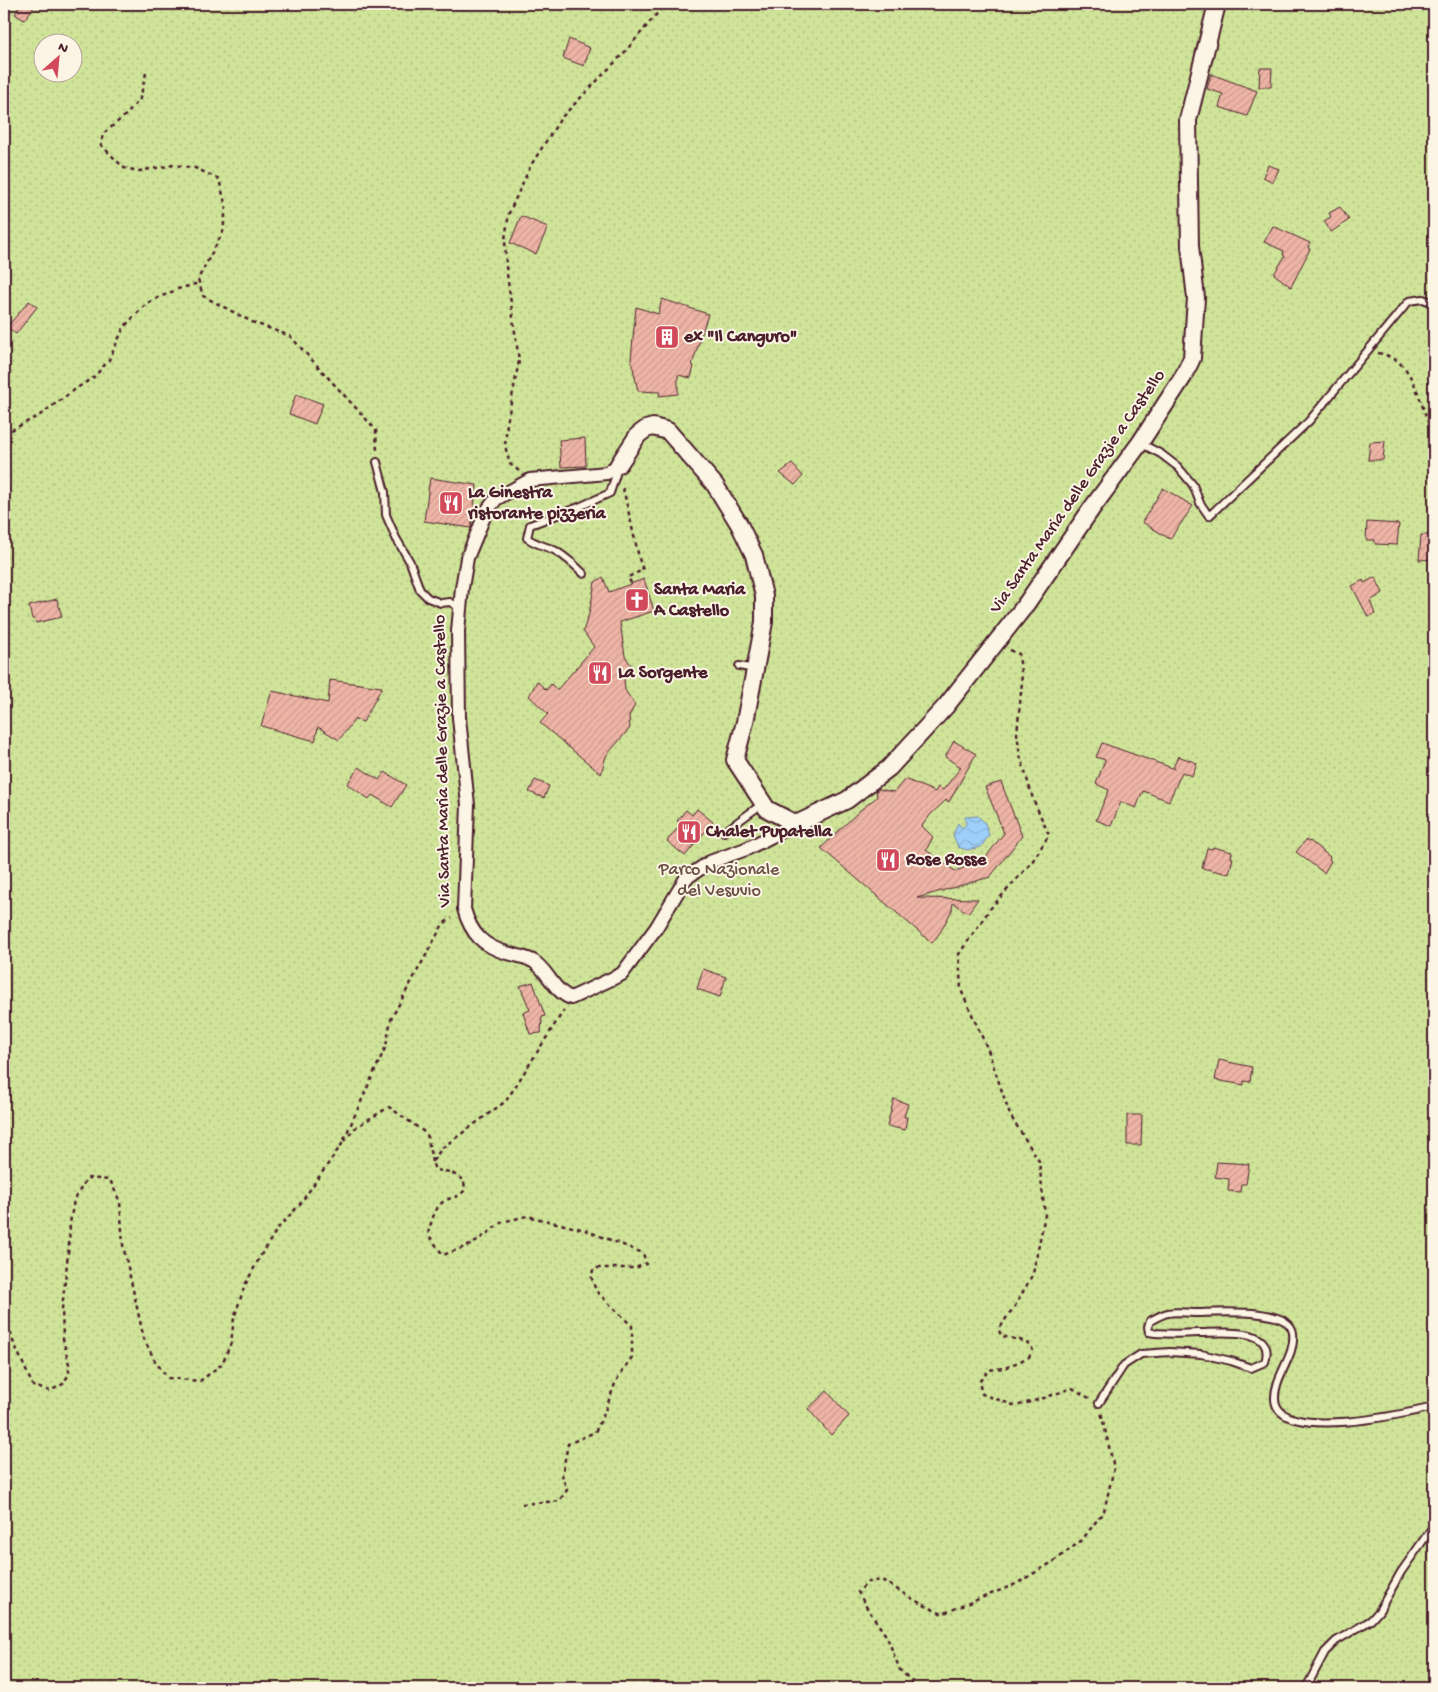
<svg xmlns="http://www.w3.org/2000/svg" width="1438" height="1692" viewBox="0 0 1438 1692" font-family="'Gochi Hand',sans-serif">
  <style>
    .green { fill: url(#green-dots); stroke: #8c8262; fill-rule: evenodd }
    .water { fill: url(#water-waves); stroke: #7c89a7 }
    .building { fill: url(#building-hatch); stroke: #4a1f2b }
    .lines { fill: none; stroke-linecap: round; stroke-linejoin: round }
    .service-casing { stroke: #4a1f2b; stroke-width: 10 }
    .minor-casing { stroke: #4a1f2b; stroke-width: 16 }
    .tertiary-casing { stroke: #4a1f2b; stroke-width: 20 }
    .path { stroke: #4a1f2b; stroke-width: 2.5; stroke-dasharray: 4 4; stroke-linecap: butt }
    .service { stroke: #fcf5e5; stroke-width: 6 }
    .minor { stroke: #fcf5e5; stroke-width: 12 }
    .tertiary { stroke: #fcf5e5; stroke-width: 16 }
    .labels { text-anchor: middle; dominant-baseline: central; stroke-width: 4; stroke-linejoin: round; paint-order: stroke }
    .poi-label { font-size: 18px; font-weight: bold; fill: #4a1f2b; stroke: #fcf5e5; text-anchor: start }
    .street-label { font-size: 18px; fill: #4a1f2b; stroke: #fcf5e5 }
    .park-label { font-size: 18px; fill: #6b5046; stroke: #fcf5e5 }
  </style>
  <defs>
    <pattern id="green-dots" width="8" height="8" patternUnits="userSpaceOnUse" patternTransform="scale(1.25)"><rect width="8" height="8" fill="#cfe499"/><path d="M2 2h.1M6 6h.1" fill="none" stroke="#b3c384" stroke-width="1.8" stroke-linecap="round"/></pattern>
    <pattern id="water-waves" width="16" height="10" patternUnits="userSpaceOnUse" patternTransform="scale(1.25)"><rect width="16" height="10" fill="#9dcffa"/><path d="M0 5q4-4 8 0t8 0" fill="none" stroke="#89b1d6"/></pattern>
    <pattern id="building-hatch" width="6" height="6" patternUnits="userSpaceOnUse" patternTransform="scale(1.25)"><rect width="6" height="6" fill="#eeb5a6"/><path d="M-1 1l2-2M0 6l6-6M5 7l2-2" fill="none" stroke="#ce9b8f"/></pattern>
  </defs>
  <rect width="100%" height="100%" fill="#f9e8d8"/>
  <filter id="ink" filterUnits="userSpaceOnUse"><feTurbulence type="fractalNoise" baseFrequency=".02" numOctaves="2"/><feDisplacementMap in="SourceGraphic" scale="10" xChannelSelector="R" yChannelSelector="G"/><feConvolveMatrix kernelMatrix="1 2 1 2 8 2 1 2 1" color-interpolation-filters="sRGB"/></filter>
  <g filter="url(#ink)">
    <path class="green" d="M4,4H1434V1688H4ZM42,42H72V72H42Z"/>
    <path class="water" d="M978,816L985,823L989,835L981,847L967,850L958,847L953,835L958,823L962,828L966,824L965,817Z"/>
    <g class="building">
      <path d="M21,4H36L24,20L15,14Z"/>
      <path d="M569,39L590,48L584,66L563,58Z"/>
      <path d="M1260,68H1272L1271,87H1259Z"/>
      <path d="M1211,74L1257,91L1247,116L1219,107L1223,94L1207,89Z"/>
      <path d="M1268,165L1279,169L1273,182L1263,177Z"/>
      <path d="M1340,207L1349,220L1331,232L1324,221L1331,217L1329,213Z"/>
      <path d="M521,216L548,227L536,254L510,243Z"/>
      <path d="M1273,226L1310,243L1308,248L1310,249L1291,287L1274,274L1285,256L1283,255L1284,251L1264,242Z"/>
      <path d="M662,299L708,314L692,365L694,366L691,378L678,375V394L659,396L660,392L638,391L631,359L636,307L658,314Z"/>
      <path d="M29,301L37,307L16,334L7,327Z"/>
      <path d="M296,394L323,404L315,424L289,414Z"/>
      <path d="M585,438L586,466L561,467L559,440Z"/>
      <path d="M1385,441L1383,460H1368L1370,442Z"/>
      <path d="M792,464L803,476L795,485L780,473Z"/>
      <path d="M430,478L477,485L471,528L424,521Z"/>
      <path d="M1163,488L1193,506L1170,539L1142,522Z"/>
      <path d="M1367,522L1399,524L1397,545L1375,544V540H1366Z"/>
      <path d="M1421,535H1434V559L1419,560Z"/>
      <path d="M603,577L609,592L644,579L654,611L620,622L625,656L633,668L624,677L625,690L635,705L629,716L630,728L606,756L601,774L540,723L548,714L529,696L537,681L546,690L551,684L557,690L594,647L583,631L589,614L595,582Z"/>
      <path d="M1375,577L1383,593L1370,601L1375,614L1368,617L1352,586L1363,580L1364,583Z"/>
      <path d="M57,599L62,617L36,623L35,619H32L29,606Z"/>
      <path d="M330,680L382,687L363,722L355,719L339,740L318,727L315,741L261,726L272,691L328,703Z"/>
      <path d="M954,741L976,754L949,802L946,800L931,814L922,826L933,837L926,850L955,871L983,861L1004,833L985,787L1001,782L1022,836L990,877L917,898L978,899L968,913L953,903L952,910L941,931L932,943L821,848L859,811L877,797L876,791L879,789L894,792L905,779L935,792L938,787L943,790L961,767L945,757Z"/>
      <path d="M1102,743L1175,769L1173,768L1178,756L1197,763L1192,776L1182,772L1169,801L1143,791L1136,808L1121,802L1111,826L1096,820L1109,790L1096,784L1105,760L1096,757Z"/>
      <path d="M359,767L379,780L385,772L406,785L392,807L372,795L369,799L347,784Z"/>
      <path d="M535,780L549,786L544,798L529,792Z"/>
      <path d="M697,809L713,822L685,856L667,841L681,824L677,821L686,810L692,815Z"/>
      <path d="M1306,840L1309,842L1310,841L1330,857L1329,859L1331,861L1324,873L1296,852Z"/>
      <path d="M1213,847L1232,852L1231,858H1233L1229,874L1202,868L1207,848L1212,849Z"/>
      <path d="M703,969L726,977L720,997L697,989Z"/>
      <path d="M533,982L545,1016L542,1017L541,1033L530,1034L523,1013L530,1010L520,986Z"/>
      <path d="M1219,1060L1252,1067L1250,1082L1244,1081V1085L1215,1080Z"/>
      <path d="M894,1099L908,1104L904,1117H907L905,1130L887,1126Z"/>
      <path d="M1127,1115H1142L1141,1145H1127Z"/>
      <path d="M1217,1162L1249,1164L1246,1184H1241L1240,1192L1228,1191L1229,1179L1215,1177Z"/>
      <path d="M827,1391L849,1416L831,1435L808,1409Z"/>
    </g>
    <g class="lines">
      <defs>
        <g id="service">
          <path d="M1142,444L1161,454L1178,467L1193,485L1200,503L1209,516L1309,421L1409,301L1423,299L1434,303"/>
          <path d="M377,462L385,492L386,515L396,538L410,562L420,590L428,598L441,603L450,602L460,608"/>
          <path d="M584,574C575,565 567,558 556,551C546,546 537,545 527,538L530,525L579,507L610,493L618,468"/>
          <path d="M739,666L755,669"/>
          <path d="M724,832L762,804"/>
          <path d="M1099,1403L1124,1365L1141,1354L1170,1352L1201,1354L1231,1361L1251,1368L1265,1362C1277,1325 1219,1333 1198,1333C1184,1334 1169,1334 1155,1333L1149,1332L1148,1327L1150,1321C1156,1318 1162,1314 1168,1313C1176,1311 1186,1313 1194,1313C1214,1313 1290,1306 1293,1333C1296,1356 1274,1376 1275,1399C1277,1443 1408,1413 1434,1407"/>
          <path d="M1306,1688L1325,1652L1336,1641L1371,1620L1379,1611L1401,1572L1434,1525"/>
        </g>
        <path id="minor" d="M619,464L607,473L530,480L496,499L486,512L467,558L462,588L458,631L459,718L468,805L464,909C471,934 483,946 507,953C516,955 525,957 533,961C548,970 553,991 571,998L622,974L656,928L686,878L710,862L746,849L796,824"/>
        <path id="tertiary" d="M619,464L638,435L646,429L653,427L668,431L715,485L739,524L754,555L764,596V622L745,722L735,760L767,809L796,824L847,800L889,768L946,706L1024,607L1092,508L1140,443L1183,377L1192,358L1196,298L1190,246L1188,120L1217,4"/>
      </defs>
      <use href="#service" class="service-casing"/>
      <use href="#minor" class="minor-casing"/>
      <use href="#tertiary" class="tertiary-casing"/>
      <g class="path">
        <path d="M146,73L140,99L127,114L103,134L101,145L124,168L139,171L174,165L195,168L219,179L226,207L223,232L198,279L203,296L252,322L290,336L376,430L377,453"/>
        <path d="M1378,353C1418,360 1418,406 1434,435"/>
        <path d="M4,434L40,415L77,388L94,377L109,360L124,327L147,303L178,289L199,283"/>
        <path d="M519,471L510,464L505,446L507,423L519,361L506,267L505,239L509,213L531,165L561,118L624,53L665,4"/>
        <path d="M623,488L640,562L643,570L628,577L631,583"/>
        <path d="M1010,650L1019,654L1022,682L1017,733L1020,755L1033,799L1049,835L1032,862L990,909L959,954L961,990L988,1050L1010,1115L1039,1161L1045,1215L1033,1274L1015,1306L1008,1315L999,1330L1001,1336L1020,1340L1032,1345V1350L1029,1357L1005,1368L989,1370L979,1382L982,1394L1016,1406L1044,1398L1072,1388L1091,1399"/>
        <path d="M344,1141L356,1127L389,1107L427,1134L432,1162"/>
        <path d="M4,1309L13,1341L33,1386L50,1391L63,1384L69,1374V1364L63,1339L62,1309L69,1244L70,1223L74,1200L87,1178L110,1180L120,1202L123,1245L144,1339L155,1361L168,1378L200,1381L222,1364L231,1343L234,1318L245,1285L261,1255L278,1228L300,1204L342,1144L386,1046L391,1019L443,924L452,918"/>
        <path d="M522,1504L559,1501L567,1490L562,1475L568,1444L595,1432L603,1416L616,1381L632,1357V1326L596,1291L591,1276L594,1268H635L646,1264L643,1253L585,1230L527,1216L502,1222L473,1244L443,1255L428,1234C431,1223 434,1208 444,1201C454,1196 456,1199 465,1190L464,1180L450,1172L435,1170L432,1162L442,1148L506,1101L564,1010"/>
        <path d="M919,1688L900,1670L887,1637L867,1608L858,1592L868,1582L882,1580L914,1600L942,1614L1016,1584L1056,1560L1082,1540L1104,1511L1114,1468L1101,1412"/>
      </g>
      <use href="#service" class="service"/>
      <use href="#minor" class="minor"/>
      <use href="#tertiary" class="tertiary"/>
    </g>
  </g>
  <defs>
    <symbol id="building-square" viewBox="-11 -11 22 22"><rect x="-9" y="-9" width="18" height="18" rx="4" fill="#d1495b" stroke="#fcf5e5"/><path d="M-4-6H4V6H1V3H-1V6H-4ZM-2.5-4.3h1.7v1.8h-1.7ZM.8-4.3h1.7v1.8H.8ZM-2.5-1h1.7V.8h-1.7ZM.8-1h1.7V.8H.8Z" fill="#fff"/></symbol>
    <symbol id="restaurant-square" viewBox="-11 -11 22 22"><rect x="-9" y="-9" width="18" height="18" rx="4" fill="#d1495b" stroke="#fcf5e5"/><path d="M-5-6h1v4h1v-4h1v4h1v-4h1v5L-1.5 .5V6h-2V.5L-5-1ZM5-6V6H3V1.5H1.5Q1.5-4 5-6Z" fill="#fff"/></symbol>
    <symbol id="church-square" viewBox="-11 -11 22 22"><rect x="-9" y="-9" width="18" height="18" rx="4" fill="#d1495b" stroke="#fcf5e5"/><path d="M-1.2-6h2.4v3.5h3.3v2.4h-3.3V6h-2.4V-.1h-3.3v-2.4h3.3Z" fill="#fff"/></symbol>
  </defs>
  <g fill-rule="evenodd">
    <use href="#building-square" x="653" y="323" width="28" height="28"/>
    <use href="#restaurant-square" x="437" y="489" width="28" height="28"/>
    <use href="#church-square" x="623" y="586" width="28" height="28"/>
    <use href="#restaurant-square" x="586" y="659" width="28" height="28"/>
    <use href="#restaurant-square" x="675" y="818" width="28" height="28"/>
    <use href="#restaurant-square" x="874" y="846" width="28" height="28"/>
  </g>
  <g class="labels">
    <g class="poi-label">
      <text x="684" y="337">ex "Il Canguro"</text>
      <text x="468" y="493">La Ginestra<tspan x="468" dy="21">ristorante pizzeria</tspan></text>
      <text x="654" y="590">Santa Maria<tspan x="654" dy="21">A Castello</tspan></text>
      <text x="618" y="673">La Sorgente</text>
      <text x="706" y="832">Chalet Pupatella</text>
      <text x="906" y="860">Rose Rosse</text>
    </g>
    <g class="street-label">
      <text transform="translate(1078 492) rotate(-55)">Via Santa Maria delle Grazie a Castello</text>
      <text transform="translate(443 761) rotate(-91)">Via Santa Maria delle Grazie a Castello</text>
    </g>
    <g class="park-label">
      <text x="719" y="870">Parco Nazionale<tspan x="719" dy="21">del Vesuvio</tspan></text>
    </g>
  </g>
  <rect width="1438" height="1692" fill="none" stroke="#fcf5e5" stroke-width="20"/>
  <rect x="10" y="10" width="1418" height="1672" fill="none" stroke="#4a1f2b" stroke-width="2" filter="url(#ink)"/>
  <g transform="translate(58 58) rotate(27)"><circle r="24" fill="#fcf5e5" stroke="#b59f9b"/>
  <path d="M0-4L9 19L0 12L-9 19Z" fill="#d1495b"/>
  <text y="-8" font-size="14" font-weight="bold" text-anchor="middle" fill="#4a1f2b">N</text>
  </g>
</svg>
